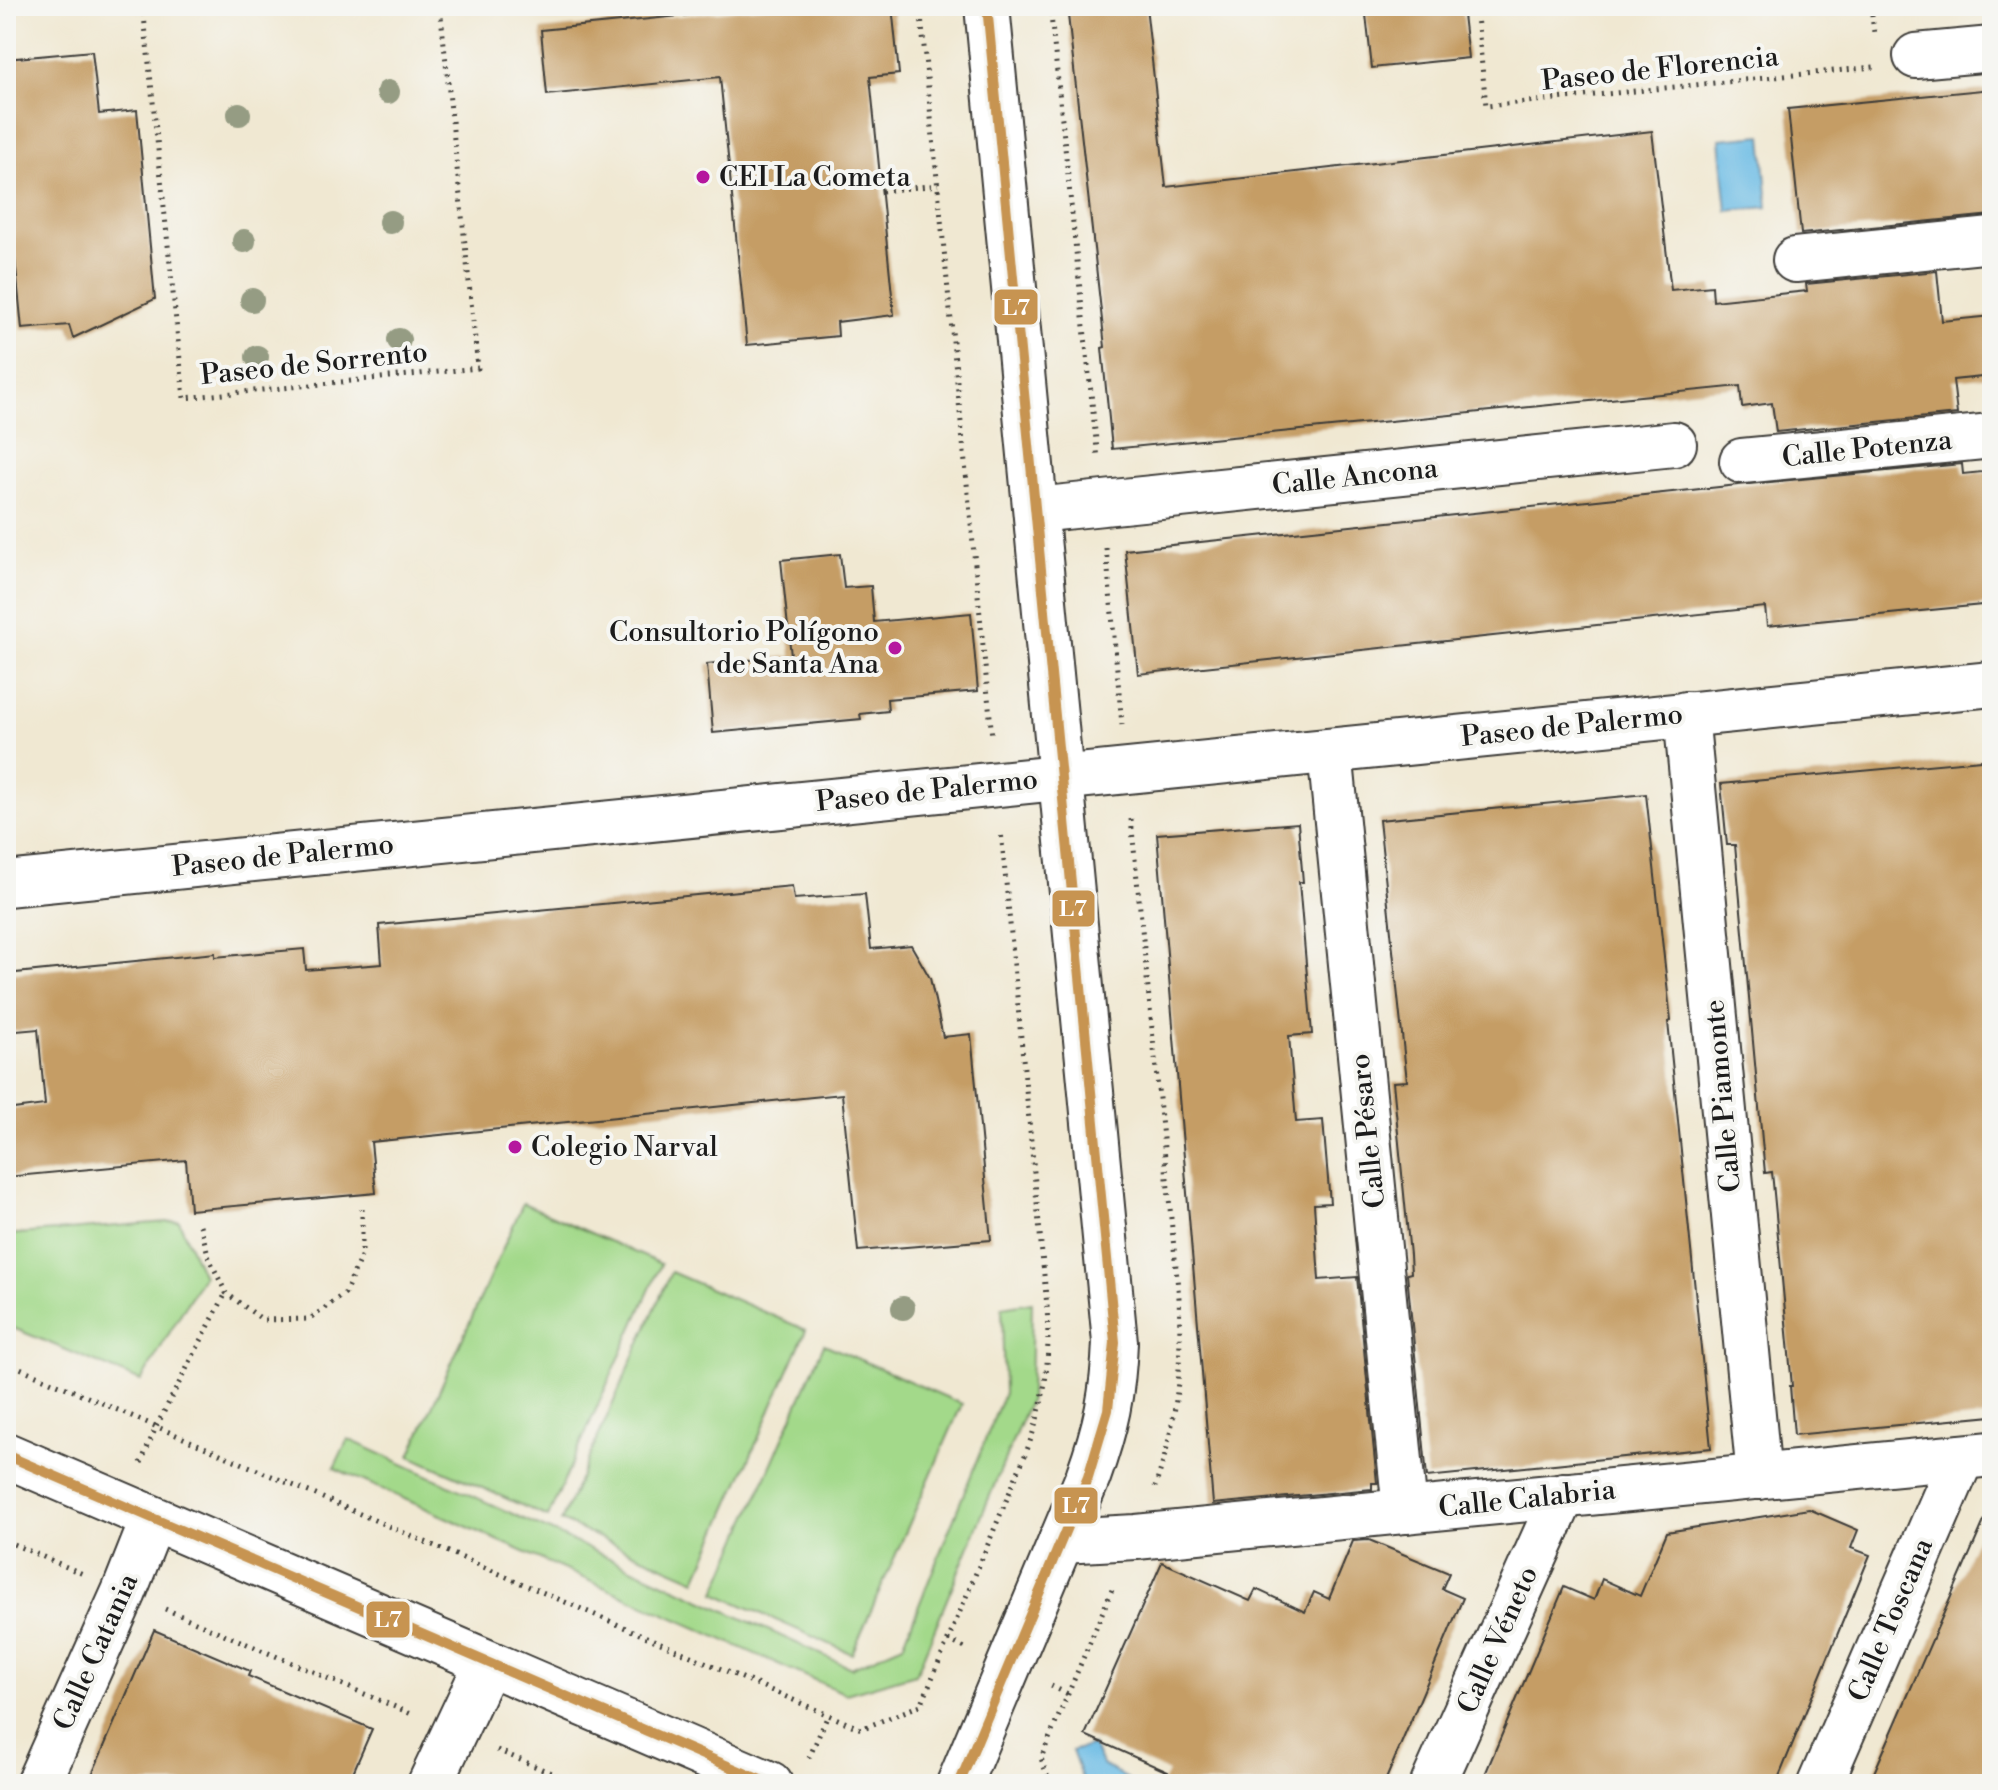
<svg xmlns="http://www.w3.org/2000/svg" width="1998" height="1790" viewBox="0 0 1998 1790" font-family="'Libre Bodoni',serif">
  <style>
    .green { fill: #a3d98a; stroke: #607a53; stroke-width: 2 }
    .water { fill: #68bae4; stroke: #426b80; stroke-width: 2 }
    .building { fill: #c59d65 }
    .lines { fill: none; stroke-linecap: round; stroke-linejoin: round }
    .minor-casing { stroke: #3c3b37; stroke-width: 48 }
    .path { stroke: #3c3b37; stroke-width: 5; stroke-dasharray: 2 6; stroke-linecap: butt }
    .minor { stroke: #fff; stroke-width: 44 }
    .bus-1-casing { stroke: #f6f6f2; stroke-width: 16 }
    .bus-1 { stroke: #c79451; stroke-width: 10 }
    .tree { fill: #959c83 }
    .poi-dot { fill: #b5179e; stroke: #f6f6f2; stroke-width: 3 }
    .labels { text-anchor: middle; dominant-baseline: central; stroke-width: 8; stroke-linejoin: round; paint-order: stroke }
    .street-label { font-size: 28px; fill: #1c1c1c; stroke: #f6f6f2 }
    .poi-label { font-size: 28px; fill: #1c1c1c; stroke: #f6f6f2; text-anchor: start }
    .line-badge { stroke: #f6f6f2; stroke-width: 3 }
    .badge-label { font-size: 22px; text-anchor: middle; font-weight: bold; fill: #fff }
  </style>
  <rect width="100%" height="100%" fill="#f6f6f2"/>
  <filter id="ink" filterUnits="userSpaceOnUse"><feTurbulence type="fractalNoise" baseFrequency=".0125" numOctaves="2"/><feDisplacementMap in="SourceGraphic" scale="16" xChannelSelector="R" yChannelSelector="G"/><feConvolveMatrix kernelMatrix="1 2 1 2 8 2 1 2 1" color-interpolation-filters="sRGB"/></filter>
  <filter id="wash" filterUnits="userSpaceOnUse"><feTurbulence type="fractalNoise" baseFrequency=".006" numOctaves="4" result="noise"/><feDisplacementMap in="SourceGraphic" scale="32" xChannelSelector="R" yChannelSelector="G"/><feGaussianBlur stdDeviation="1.8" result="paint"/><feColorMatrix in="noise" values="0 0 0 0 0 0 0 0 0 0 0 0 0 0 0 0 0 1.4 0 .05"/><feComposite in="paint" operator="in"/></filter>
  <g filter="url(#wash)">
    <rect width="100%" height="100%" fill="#f0e8d2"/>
    <g class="green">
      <path d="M523,1203L661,1264L548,1517L410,1456Z"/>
      <path d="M179,1221L203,1276L141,1381L6,1325V1235Z"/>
      <path d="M671,1272L806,1330L696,1580L561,1521Z"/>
      <path d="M1032,1302L1030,1399L916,1674L846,1694L334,1468L348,1439L851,1668L903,1645L1004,1393L1002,1307Z"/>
      <path d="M824,1344L962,1404L852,1654L715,1593Z"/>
    </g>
    <g class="water">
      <path d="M1762,135L1768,207L1727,211L1720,139Z"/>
      <path d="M1092,1745L1104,1766L1128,1779V1784H1084L1072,1751Z"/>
    </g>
    <g id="blocks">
      <g class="building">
        <path d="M777,6H892L899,74L870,77L894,315L837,322L838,336L747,345L720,77L547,95L541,30Z"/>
        <path d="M1067,6H1146L1166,187L1652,131L1671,290L1712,286L1713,301L1807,291L1806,284L1937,271L1942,321L1992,316V376L1953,380L1957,414L1776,432L1772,403L1742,407L1740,386L1112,449L1102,348L1105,347Z"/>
        <path d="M1365,6H1462L1468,58L1372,68Z"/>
        <path d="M92,51L99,114L137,110L155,299L73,338L69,325L22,329L6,167V59Z"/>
        <path d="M1992,89V215L1801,234L1788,109Z"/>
        <path d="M1962,464L1963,474L1992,471V604L1767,626L1765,607L1138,674L1125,550L1738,485Z"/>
        <path d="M840,554L844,588L871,586L874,622L971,613L978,691L887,699L888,711L860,714L861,719L713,733L707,664L791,656L781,560Z"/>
        <path d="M1992,759V1416L1794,1435L1790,1386H1792L1772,1172L1765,1173L1735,845H1727L1721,784Z"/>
        <path d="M1646,794L1671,1021L1668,1022L1711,1448L1427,1477L1407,1274L1411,1273L1410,1255L1393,1082L1407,1081L1379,820Z"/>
        <path d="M1298,823L1303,882H1299L1312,1034L1289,1036L1296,1122L1323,1120L1330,1203L1314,1204L1319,1280L1357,1277L1377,1483H1372V1489L1213,1504L1157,834Z"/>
        <path d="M792,886L794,899L865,894L871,949L911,945L930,978L943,1037L971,1034L991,1240L858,1251L842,1094L371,1142L376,1193L190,1210L186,1160L6,1177V1110L45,1105L38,1029L6,1032V974L215,953V957L304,949L306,970L382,964L379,925Z"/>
        <path d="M1992,1503V1784H1869Z"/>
        <path d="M1809,1509L1858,1530L1851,1548L1870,1555L1776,1784H1481L1564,1587L1594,1600L1602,1579L1640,1596L1667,1532Z"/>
        <path d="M1369,1540L1449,1573L1442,1589L1463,1598L1384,1784H1162L1168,1772L1085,1735L1162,1562L1250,1601L1256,1589L1305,1612L1314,1592L1329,1599L1353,1541Z"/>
        <path d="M154,1630L250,1671L248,1676L372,1729L348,1784H88Z"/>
      </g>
    </g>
  </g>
  <g filter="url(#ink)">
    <use href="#blocks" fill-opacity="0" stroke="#3c3b37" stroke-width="2"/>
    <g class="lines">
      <defs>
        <g id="minor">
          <path d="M1916,56L1992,49"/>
          <path d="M1795,260L1992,240"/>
          <path d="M1742,461L1992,436"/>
          <path d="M1036,510L1674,444"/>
          <path d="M1686,714L1759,1477"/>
          <path d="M1330,751L1405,1511"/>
          <path d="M6,884L1992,684"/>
          <path d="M6,1455L770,1784"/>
          <path d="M1061,1541L1136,1537L1992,1454"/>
          <path d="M38,1784L124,1592L153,1519"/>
          <path d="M430,1784L487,1663"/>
          <path d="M959,1784L1088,1477C1106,1427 1113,1394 1115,1342L987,6"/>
          <path d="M1433,1784L1563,1495"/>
          <path d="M1820,1784L1962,1457"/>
        </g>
      </defs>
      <use href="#minor" class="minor-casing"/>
      <g class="path">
        <path d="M143,6L184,398L478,368L440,6"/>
        <path d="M920,6L992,737"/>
        <path d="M1050,6L1098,459"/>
        <path d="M1476,6L1486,106L1874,67"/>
        <path d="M1871,6L1874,33"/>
        <path d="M882,191L938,185"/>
        <path d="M1106,548L1122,725"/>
        <path d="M1131,819L1179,1298C1182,1368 1178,1420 1155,1487"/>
        <path d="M200,1225L209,1258L226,1293L263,1320L310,1319L345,1293L362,1254V1209"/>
        <path d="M6,1362L861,1729L921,1705L1026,1453C1046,1398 1050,1365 1047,1306L1001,831"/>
        <path d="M141,1463L156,1427L226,1293"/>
        <path d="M6,1541L83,1574"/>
        <path d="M165,1609L414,1715"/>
        <path d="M948,1640L965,1648"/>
        <path d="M1051,1686L1068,1694"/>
        <path d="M497,1750L577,1784"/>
        <path d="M809,1758L828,1715"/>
        <path d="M1050,1784L1041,1758L1114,1585"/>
      </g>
      <use href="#minor" class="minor"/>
      <defs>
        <g id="bus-1">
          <path d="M6,1455L770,1784"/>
          <path d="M959,1784L1088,1477L1108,1410L1115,1342L987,6"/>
        </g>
      </defs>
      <use href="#bus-1" class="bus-1-casing"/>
      <use href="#bus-1" class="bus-1"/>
    </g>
    <g class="tree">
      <circle cx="388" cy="92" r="12"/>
      <circle cx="239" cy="114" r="12"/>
      <circle cx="390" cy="222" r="12"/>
      <circle cx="244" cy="241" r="12"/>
      <circle cx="252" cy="300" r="12"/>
      <circle cx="399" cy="340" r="12"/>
      <circle cx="257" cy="357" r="12"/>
      <circle cx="903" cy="1308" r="12"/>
    </g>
  </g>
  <g class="poi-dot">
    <circle cx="703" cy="177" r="8"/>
    <circle cx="895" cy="648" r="8"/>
    <circle cx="515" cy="1147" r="8"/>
  </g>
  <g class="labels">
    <g class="street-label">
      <text transform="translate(1660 69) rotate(-6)">Paseo de Florencia</text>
      <text transform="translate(314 364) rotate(-6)">Paseo de Sorrento</text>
      <text transform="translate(1867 449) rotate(-6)">Calle Potenza</text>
      <text transform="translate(1355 477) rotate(-6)">Calle Ancona</text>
      <text transform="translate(1572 726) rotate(-6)">Paseo de Palermo</text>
      <text transform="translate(927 791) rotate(-6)">Paseo de Palermo</text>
      <text transform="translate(283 856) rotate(-6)">Paseo de Palermo</text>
      <text transform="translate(1723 1096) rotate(-95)">Calle Piamonte</text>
      <text transform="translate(1368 1131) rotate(-96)">Calle Pésaro</text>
      <text transform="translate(1527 1499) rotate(-6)">Calle Calabria</text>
      <text transform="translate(1891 1620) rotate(-67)">Calle Toscana</text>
      <text transform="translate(1498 1640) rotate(-66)">Calle Véneto</text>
      <text transform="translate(96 1652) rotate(-66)">Calle Catania</text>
    </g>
    <g class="poi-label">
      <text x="719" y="177">CEI La Cometa</text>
      <text x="879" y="632" text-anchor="end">Consultorio Polígono<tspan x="879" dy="32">de Santa Ana</tspan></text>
      <text x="531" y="1147">Colegio Narval</text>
    </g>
  </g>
  <g class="line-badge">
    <rect x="993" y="288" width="46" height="38" rx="8" fill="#c79451"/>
    <rect x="1051" y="889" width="45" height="39" rx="8" fill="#c79451"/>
    <rect x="1053" y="1486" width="46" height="39" rx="8" fill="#c79451"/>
    <rect x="365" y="1600" width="46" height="39" rx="8" fill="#c79451"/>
  </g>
  <g class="badge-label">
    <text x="1016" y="315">L7</text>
    <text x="1073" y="916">L7</text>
    <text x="1076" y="1513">L7</text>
    <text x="388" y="1627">L7</text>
  </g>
  <rect width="1998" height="1790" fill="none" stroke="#f6f6f2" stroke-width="32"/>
</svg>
